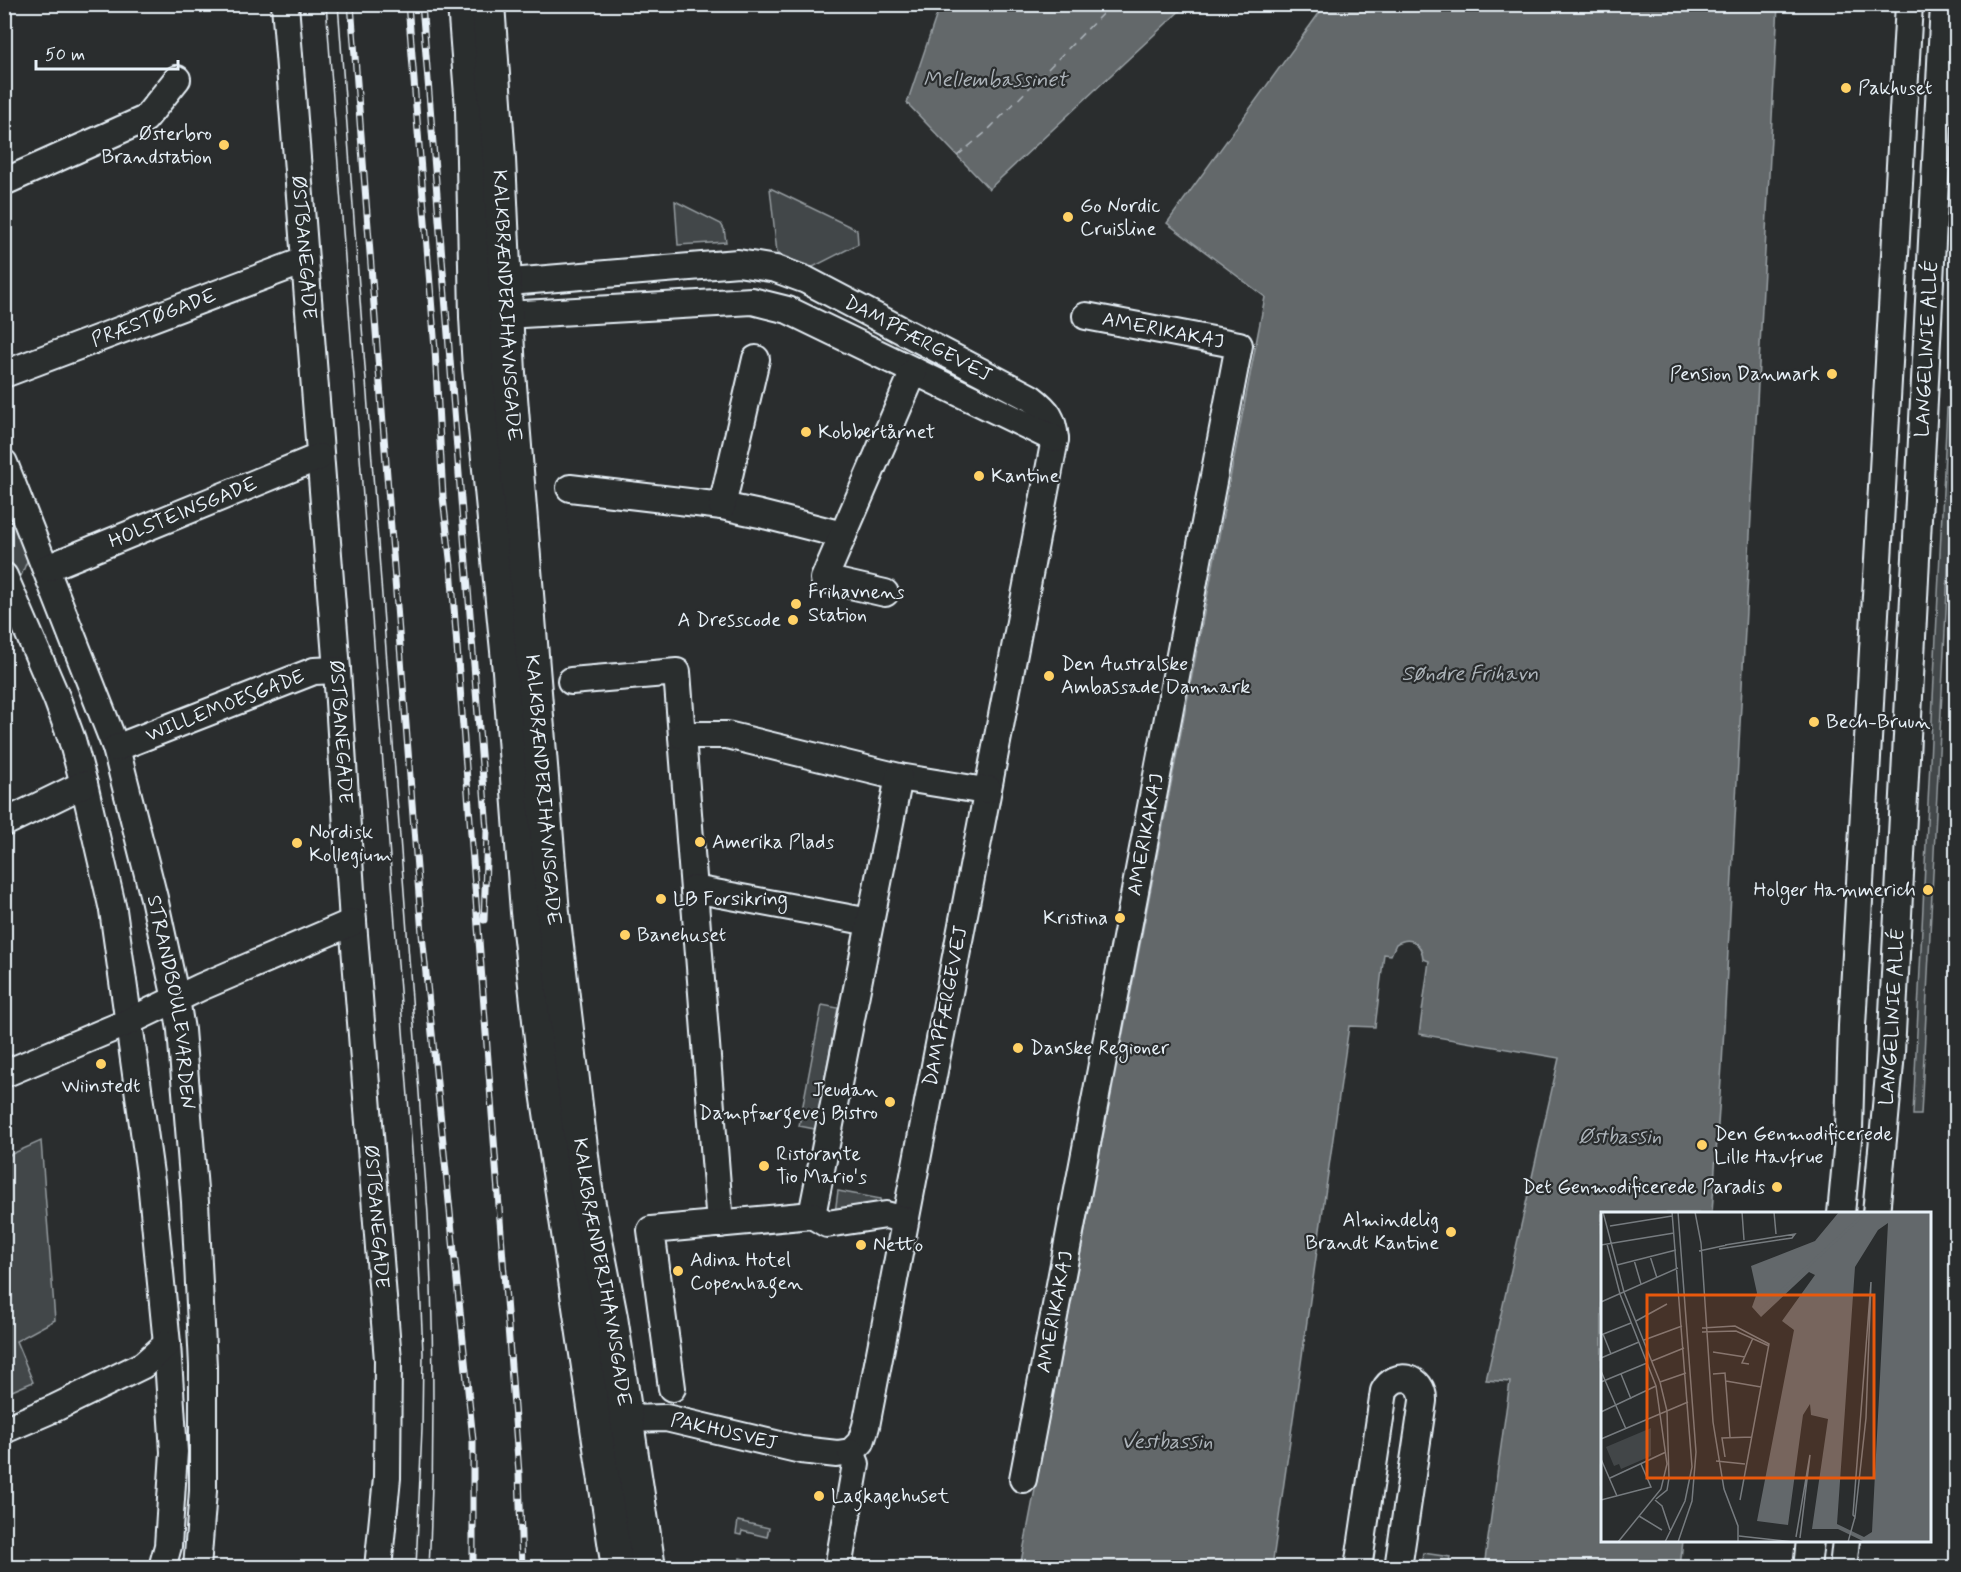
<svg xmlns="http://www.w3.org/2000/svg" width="1961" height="1572" viewBox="0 0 1961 1572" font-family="Mynerve,sans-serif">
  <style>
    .green { fill: #424648; stroke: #959ca0; stroke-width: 1.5 }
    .water { fill: #63686b; stroke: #989fa3; stroke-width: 1.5 }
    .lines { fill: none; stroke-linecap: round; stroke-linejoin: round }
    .ferry { stroke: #acb3b9; stroke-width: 1.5; stroke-dasharray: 8 6; stroke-linecap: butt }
    .minor-casing { stroke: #e8f1f8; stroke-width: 30 }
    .major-casing { stroke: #e8f1f8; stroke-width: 36 }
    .minor { stroke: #2a2d2e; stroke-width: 26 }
    .major { stroke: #2a2d2e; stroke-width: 32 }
    .tram { stroke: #e8f1f8; stroke-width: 1.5 }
    .rail-casing { stroke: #e8f1f8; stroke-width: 7 }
    .rail { stroke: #2a2d2e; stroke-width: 4.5; stroke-dasharray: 14; stroke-linecap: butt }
    .poi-dot { fill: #ffd166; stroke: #2a2d2e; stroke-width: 2 }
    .labels { text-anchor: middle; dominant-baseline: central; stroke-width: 4.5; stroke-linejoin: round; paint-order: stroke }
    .poi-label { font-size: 20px; fill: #e8f1f8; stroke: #2a2d2e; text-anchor: start }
    .street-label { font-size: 20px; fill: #e8f1f8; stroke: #2a2d2e }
    .water-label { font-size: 21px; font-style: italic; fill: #acb3b9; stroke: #2a2d2e }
    .inset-river { fill: none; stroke: #63686b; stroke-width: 3 }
    .inset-road { fill: none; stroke: #767b7f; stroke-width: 1.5 }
    .view { fill: #e8590c; fill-opacity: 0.15; stroke: #e8590c; stroke-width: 3 }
    .inset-edge { fill: none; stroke: #e8f1f8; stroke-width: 3 }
  </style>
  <rect width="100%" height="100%" fill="#2a2d2e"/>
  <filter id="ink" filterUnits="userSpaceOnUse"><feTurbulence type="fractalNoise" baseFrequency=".0167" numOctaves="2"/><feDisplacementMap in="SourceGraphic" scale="12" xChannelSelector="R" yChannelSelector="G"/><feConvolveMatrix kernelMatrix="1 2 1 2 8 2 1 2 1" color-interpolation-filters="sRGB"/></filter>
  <g filter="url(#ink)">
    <g class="green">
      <path d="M770,188L857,230L858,244L811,268L777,253Z"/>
      <path d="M675,201L721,224L724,229L726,242L678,245Z"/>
      <path d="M1956,239V354H1951Z"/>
      <path d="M1947,408L1956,409L1921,1115H1913Z"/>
      <path d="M4,481L32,549L21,576L13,579L5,558Z"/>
      <path d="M822,1005L838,1008L815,1129L799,1126Z"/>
      <path d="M41,1141L55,1320L16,1341L33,1382L5,1394V1157Z"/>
      <path d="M838,1191L880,1199L881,1206L835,1213Z"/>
      <path d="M738,1521L769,1528L767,1537L742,1531L741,1535L736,1534Z"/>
      <path d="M1423,1553L1450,1557L1448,1567H1421Z"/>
      <path d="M740,1558L761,1563L760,1567H744L739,1565Z"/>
    </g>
    <g class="water">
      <path d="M940,5V4L1186,5L989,189L907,103Z"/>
      <path d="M1325,5H1778L1722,1065L1712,1213L1602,1214V1540L1683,1541L1680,1567H1484L1510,1382L1486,1380L1559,1058L1419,1034L1429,961L1423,959C1422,944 1411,935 1396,944L1391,955L1384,954L1375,1027L1349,1026L1272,1567H1020L1265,297L1167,223Z"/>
    </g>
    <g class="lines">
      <path class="ferry" d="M957,156L986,132L1112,4"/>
      <defs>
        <g id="minor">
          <path id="s1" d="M285,4L337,670L353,922L388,1360L387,1478L378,1568"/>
          <path d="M4,182L145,119L177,79"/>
          <path id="s2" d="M486,284L738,263L776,269L806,280L1031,398C1048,411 1053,418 1055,439L866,1426L861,1442L851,1452L837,1454L801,1450L666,1418L626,1419L608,1422"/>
          <path d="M488,316L752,301L788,310L1055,439"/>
          <path id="s3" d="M4,374L304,261"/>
          <path id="s4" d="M4,463L116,748L154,898L176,999L181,1030L195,1202L203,1366V1491L197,1568"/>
          <path d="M570,488L722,506L760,514L843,535"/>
          <path d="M722,506L756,359"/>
          <path id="s5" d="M47,568L319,457"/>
          <path d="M4,576L57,699L72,740L84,784L113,910L151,1181L167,1344L174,1452L168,1546L162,1568"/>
          <path d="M885,593L824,579L914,371"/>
          <path d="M571,681L677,672L720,1224"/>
          <path d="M682,735H727L899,777L979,790L988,789"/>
          <path id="s6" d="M116,748L314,671L337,670"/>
          <path d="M4,823L84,784"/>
          <path d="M694,889L870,922"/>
          <path d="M4,1074L128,1022L201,987L353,922"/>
          <path d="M1841,1214L1849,1129L1852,1026L1909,4"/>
          <path id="s7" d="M1876,1214L1891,1053L1944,4"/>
          <path d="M812,1215L899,777"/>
          <path d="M672,1388L651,1230L812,1215L827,1224L886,1215L905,1220"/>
          <path d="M4,1430L55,1408L143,1365L167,1344"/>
          <path id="s8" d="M1023,1479L1239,345L1086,316"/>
          <path d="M838,1568L856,1464L851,1452"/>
          <path d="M1358,1568L1384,1391C1395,1370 1424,1376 1423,1401L1398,1568"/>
          <path d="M1807,1568L1810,1540"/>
          <path d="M1843,1568L1846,1540"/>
        </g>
        <g id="major">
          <path d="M464,4L472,108L476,317L479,368L509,671L527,912L547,1092L618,1568"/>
          <path id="s9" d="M488,4L499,159L509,373L553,913L586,1189L611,1317L649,1568"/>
        </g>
      </defs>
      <use href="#minor" class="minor-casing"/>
      <use href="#major" class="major-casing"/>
      <use href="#minor" class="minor"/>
      <use href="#major" class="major"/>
      <g class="tram">
        <path d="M326,4L417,1217L423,1353L422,1429L416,1568"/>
        <path d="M338,4L428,1214C434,1332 435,1449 429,1568"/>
      </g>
      <defs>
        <g id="rail">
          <path d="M351,4L422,934L473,1440V1568"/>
          <path d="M408,4L435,349L443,497L451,567L519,1473L522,1568"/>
          <path d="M422,4L487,830L484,920"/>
        </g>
      </defs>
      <use href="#rail" class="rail-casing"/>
      <use href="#rail" class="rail"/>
    </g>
  </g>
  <g class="poi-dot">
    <circle cx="1846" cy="88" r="6"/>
    <circle cx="224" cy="145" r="6"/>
    <circle cx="1068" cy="217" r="6"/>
    <circle cx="1832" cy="374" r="6"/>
    <circle cx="806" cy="432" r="6"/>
    <circle cx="979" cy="476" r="6"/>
    <circle cx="796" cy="604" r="6"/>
    <circle cx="793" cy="620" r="6"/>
    <circle cx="1049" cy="676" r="6"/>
    <circle cx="1814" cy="722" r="6"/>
    <circle cx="700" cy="842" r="6"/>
    <circle cx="297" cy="843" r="6"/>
    <circle cx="1928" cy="890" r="6"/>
    <circle cx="661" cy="899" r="6"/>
    <circle cx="1120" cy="918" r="6"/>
    <circle cx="625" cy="935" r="6"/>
    <circle cx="1018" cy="1048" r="6"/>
    <circle cx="101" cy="1064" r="6"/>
    <circle cx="890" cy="1102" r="6"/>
    <circle cx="1702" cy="1145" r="6"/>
    <circle cx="764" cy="1166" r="6"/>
    <circle cx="1777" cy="1187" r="6"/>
    <circle cx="1451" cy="1232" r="6"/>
    <circle cx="861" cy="1245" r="6"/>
    <circle cx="678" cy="1271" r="6"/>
    <circle cx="819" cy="1496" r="6"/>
  </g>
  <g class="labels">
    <g class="poi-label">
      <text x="1858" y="88">Pakhuset</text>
      <text x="212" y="134" text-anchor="end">Østerbro<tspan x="212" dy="23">Brandstation</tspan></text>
      <text x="1080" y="206">Go Nordic<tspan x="1080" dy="23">Cruisline</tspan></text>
      <text x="1820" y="374" text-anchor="end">Pension Danmark</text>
      <text x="818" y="432">Kobbertårnet</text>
      <text x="991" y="476">Kantine</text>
      <text x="808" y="592">Frihavnens<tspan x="808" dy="23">Station</tspan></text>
      <text x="781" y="620" text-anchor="end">A Dresscode</text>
      <text x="1061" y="664">Den Australske<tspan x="1061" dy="23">Ambassade Danmark</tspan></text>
      <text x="1826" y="722">Bech-Bruun</text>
      <text x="309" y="832">Nordisk<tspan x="309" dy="23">Kollegium</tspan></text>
      <text x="712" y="842">Amerika Plads</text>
      <text x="1916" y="890" text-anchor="end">Holger Hammerich</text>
      <text x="673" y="899">LB Forsikring</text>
      <text x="1108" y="918" text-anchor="end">Kristina</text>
      <text x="637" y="935">Banehuset</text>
      <text x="1030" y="1048">Danske Regioner</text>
      <text x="101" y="1086" text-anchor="middle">Wiinstedt</text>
      <text x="878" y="1090" text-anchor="end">Jeudan<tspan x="878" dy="23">Dampfærgevej Bistro</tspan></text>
      <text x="1714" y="1134">Den Genmodificerede<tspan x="1714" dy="23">Lille Havfrue</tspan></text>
      <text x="776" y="1154">Ristorante<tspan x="776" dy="23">Tio Mario's</tspan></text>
      <text x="1765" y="1187" text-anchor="end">Det Genmodificerede Paradis</text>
      <text x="1439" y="1220" text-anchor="end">Almindelig<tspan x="1439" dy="23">Brandt Kantine</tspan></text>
      <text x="873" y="1245">Netto</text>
      <text x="690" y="1260">Adina Hotel<tspan x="690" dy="23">Copenhagen</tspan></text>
      <text x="831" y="1496">Lagkagehuset</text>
    </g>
    <g class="street-label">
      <text stroke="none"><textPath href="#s1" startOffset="244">ØSTBANEGADE</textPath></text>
      <text stroke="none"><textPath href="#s9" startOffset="302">KALKBRÆNDERIHAVNSGADE</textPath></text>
      <text stroke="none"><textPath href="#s3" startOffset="160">PRÆSTØGADE</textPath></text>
      <text transform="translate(1163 331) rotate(11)">AMERIKAKAJ</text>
      <text stroke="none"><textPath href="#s2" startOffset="450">DAMPFÆRGEVEJ</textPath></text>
      <text stroke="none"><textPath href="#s7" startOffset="867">LANGELINIE ALLÉ</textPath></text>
      <text stroke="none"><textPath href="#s5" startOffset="147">HOLSTEINSGADE</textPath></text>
      <text stroke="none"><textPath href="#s6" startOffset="117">WILLEMOESGADE</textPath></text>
      <text stroke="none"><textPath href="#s1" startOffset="730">ØSTBANEGADE</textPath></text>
      <text stroke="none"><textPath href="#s9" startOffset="788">KALKBRÆNDERIHAVNSGADE</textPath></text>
      <text stroke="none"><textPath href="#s8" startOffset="656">AMERIKAKAJ</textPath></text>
      <text stroke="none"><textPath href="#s4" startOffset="567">STRANDBOULEVARDEN</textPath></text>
      <text transform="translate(946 1006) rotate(-79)">DAMPFÆRGEVEJ</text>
      <text stroke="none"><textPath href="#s7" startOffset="198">LANGELINIE ALLÉ</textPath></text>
      <text stroke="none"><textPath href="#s1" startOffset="1216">ØSTBANEGADE</textPath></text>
      <text stroke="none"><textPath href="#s9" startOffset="1274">KALKBRÆNDERIHAVNSGADE</textPath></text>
      <text stroke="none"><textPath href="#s8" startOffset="170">AMERIKAKAJ</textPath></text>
      <text transform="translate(724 1432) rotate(13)">PAKHUSVEJ</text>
    </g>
    <g class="water-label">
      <text x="995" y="80">Mellembassinet</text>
      <text x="1470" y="674">Søndre Frihavn</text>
      <text x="1620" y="1137">Østbassin</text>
      <text x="1167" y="1442">Vestbassin</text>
    </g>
  </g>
  <g transform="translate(1601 1212)">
    <rect width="330" height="330" fill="#2a2d2e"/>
    <path d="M50,216V244L20,257L18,252L13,254L5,235Z" fill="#424648"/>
    <path d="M238,0H330V330H264L237,317H211L227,207L210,203L209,192L202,203L187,313L156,309L193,118L181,109L214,63L208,60L160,105L151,95L156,81L150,54L214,29ZM287,11L271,320L263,325L236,312L254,55L277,18Z" fill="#63686b" fill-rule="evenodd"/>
    <path class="inset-river" d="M157,101L265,0"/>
    <path class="inset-road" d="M2,0L23,80L59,170L66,199L68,266L66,278L55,287M94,0L100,31L112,210L123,277L137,314V330M141,0L143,28M173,0L175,22M9,14L71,4M6,32L19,82L55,174L66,252L60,277L17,330M0,33L73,21M118,37L191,26L194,22L124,33M98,39L126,33M49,44L56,66M33,48L40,72M16,53L75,38M270,70L265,206L254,305L252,303ZM0,90L77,56M35,109L66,92M101,116L134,114L168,132L139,288M101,120L135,119L168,134M2,122L10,142M0,123L30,111M43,128L81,114M112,140L144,145M0,146L38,130M51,149L83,136M148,152L141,151L152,126M0,159L25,217M20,162L30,187M112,162L124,161L129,225M125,169L160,175M0,170L46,151M59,170L85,161M0,200L55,174M0,227L87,190M124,245L121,226L151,225M0,247L16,284M115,249L144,252M9,266L65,240M0,288L50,275L40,252M54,288L61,294L69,318M38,304L61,318M138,324L192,330M195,325L209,243L199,326M64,330L84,289L91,255L71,0M77,330L91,289L95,240L77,0M247,330L254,305"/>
    <path class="view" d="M46,83H273V266H46Z"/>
    <rect width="330" height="330" class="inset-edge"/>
  </g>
  <rect width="1961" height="1572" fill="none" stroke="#2a2d2e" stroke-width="24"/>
  <rect x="12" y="12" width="1937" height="1548" fill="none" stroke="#e8f1f8" stroke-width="2" filter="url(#ink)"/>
  <path d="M36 60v9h142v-9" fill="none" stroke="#e8f1f8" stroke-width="3"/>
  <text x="45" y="60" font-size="18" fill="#e8f1f8" stroke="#2a2d2e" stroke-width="4.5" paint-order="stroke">50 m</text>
</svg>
